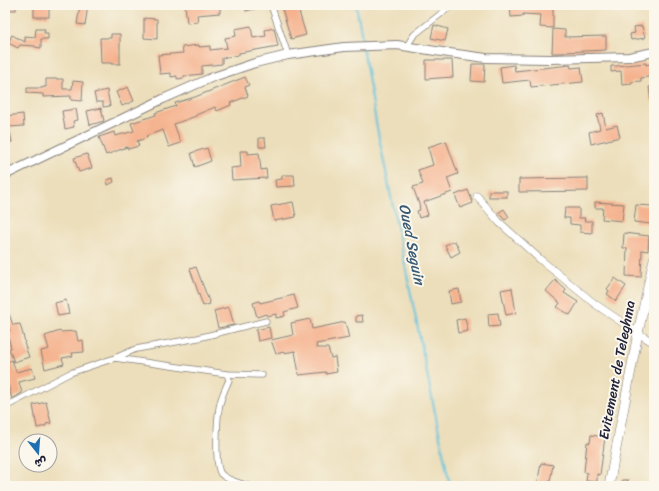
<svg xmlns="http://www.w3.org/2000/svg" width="659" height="491" viewBox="0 0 659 491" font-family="Sriracha,'Playpen Sans Arabic',sans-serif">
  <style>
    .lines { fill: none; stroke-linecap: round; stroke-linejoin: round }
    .stream { stroke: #61c3df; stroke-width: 2 }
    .building { fill: #f5b28e }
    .minor-casing { stroke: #87807a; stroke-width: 7 }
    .tertiary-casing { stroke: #87807a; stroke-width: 8 }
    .secondary-casing { stroke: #87807a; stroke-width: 10 }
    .primary-casing { stroke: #87807a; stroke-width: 10 }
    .minor { stroke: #fff; stroke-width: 5.5 }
    .tertiary { stroke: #fff; stroke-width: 7 }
    .secondary { stroke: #fff; stroke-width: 8 }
    .primary { stroke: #fff; stroke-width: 9 }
    .labels { text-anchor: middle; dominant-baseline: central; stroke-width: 4; stroke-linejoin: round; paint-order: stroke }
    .street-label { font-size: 14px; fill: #22223b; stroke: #fbf7ec }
    .water-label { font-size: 15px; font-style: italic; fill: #385a74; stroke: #fbf7ec }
  </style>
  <rect width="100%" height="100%" fill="#fbf7ec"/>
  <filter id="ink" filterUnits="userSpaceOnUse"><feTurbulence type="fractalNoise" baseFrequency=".025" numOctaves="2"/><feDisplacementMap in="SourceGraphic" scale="8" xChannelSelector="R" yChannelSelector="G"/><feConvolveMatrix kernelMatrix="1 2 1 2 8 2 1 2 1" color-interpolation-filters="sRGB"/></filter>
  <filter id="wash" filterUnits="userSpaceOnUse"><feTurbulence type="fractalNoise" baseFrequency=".012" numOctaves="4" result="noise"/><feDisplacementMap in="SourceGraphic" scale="16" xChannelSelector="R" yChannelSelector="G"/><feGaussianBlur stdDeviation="0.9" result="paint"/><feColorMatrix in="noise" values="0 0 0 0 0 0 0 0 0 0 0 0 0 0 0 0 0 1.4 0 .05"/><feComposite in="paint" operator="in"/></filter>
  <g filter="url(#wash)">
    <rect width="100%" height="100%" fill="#ecdeba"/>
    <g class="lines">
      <g class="stream">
        <path d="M356,5L363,43"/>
        <path d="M363,48L377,128L450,486"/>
      </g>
    </g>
    <g id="blocks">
      <g class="building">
        <rect x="9" y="5" width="7" height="5"/>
        <rect x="34" y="5" width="15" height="12"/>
        <path d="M80,5H88L85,25L77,24Z"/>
        <path d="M185,5H220V13L197,15L198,22L187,23Z"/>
        <path d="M244,5H261L262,7L246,11Z"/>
        <path d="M281,5H297L306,35L291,39Z"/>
        <path d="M510,5H535V7H553V28L540,27L541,15L523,14V16L511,17Z"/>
        <path d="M144,18L157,19V39L144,38Z"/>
        <path d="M434,25L448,29L445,41L431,38Z"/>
        <path d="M251,26L253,38L266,36L265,30L274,28L278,46L239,53V55L222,58V64L202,66V74L184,76V78L177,79V76L171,77V73L160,74L158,55L183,53L182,47L199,45V47L210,46V50L227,48L225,38L236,36L235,29Z"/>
        <path d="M642,26L645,38L631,40L630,34L635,33L634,27Z"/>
        <path d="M36,29H45L44,33H48V39H41V48L35,47V46L20,45L18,48L8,43L12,35L25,42V36L35,37Z"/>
        <path d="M553,29L565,30V37L606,36V50L564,52V53H552Z"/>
        <path d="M111,34H120V64H111V63H101L100,38H111Z"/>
        <path d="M426,60H452L453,77L426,79Z"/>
        <path d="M646,63V65L654,63V76L641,78V81L631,82L632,84L622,85L621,71L611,72V66H616Z"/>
        <path d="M472,64H485L484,82L471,81Z"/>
        <path d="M514,65L515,71L570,65L571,68L581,67L583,82L531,87L530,80L502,83L500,67Z"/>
        <path d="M245,77L249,85L245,87L248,96L230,103L231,105L217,111L215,107L196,115V116L174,124L181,143L169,147L163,130L146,136L147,138L137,141L139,146L128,149L127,147L106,155L99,137L114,132L115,136L134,131L131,123L156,115L155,113L176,106L175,103L195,97Z"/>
        <path d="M46,79H63V89H72L73,81L83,82L82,101L71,100V96L43,97V94L27,93V88H43V87H46Z"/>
        <path d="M654,86V102H651L649,87Z"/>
        <path d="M128,87L134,101L122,106L116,92Z"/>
        <path d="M107,90L110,106L103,107V102H96L94,93Z"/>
        <path d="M101,108L104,121L90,125L87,111Z"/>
        <path d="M76,109L78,120L73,121L74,127L65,129L62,111Z"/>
        <path d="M603,113L606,128L617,125L620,137L591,144L589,132L600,129L597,115Z"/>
        <path d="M23,114L24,126L9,127L12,142L5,143V116Z"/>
        <path d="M259,138H265L266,147H259Z"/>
        <path d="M446,141L458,174L447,178L452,192L424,202L428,215L419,218L417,211L420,210L419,207H420L413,187L423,184L418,170L433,165L428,147Z"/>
        <path d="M207,148L211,161L195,167L191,153Z"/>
        <path d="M240,151H248V154L259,153L261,170L266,169L267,178L232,180L231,168L241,167Z"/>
        <path d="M87,154L92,168L79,172L74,158Z"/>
        <path d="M282,175H294L295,186L276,187L275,180L282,179Z"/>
        <path d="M113,178L114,182L108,185L107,180Z"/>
        <path d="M588,178V191L519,192V179Z"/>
        <path d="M468,190L473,203L460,208L455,195Z"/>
        <rect x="489" y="191" width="18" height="6"/>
        <path d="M293,202L296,217L274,221L271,206Z"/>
        <path d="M595,202L624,204L622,221L602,219L603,208H595Z"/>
        <path d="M636,205L653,206L651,224L634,222Z"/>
        <path d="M565,208H579V218H585L584,221H592V233L580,232V225L570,224V218H564Z"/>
        <path d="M504,209L509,217L505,220L498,213Z"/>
        <path d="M624,233L649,236L648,251L642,250L641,277L626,276L627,248H623Z"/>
        <path d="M455,241L460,252L451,257L445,245Z"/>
        <path d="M196,267L210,304L203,306L190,269Z"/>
        <path d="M615,278L626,286L616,301L607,294L609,291L607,289Z"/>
        <path d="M555,280L566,290L564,293L578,302L570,315L557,307L560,303L546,291Z"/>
        <path d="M512,288L516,313L506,315L501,290Z"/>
        <path d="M459,289L461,302L451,304L449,291Z"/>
        <path d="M294,295L298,308L284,312L285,316L276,318V314L267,316L266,314L257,317L253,303L259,301L260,303Z"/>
        <path d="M66,300L69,314L58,316L55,303Z"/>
        <path d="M229,307L234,325L218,328L214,311Z"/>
        <path d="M498,313L500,326L489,327L488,314Z"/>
        <path d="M9,314L13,325L20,324L25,342L24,343L29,357L14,362L9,349L11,348L7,332L10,331L5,316V315Z"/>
        <path d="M362,315L363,322H356V316Z"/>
        <path d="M465,318L468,331L458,333L456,320Z"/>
        <path d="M310,319L312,329L345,322L349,338L316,344L317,348H328L331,358L335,357L337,372L326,374V372L299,375L298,368L295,351L284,353V352L276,354L271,340L293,335L291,323Z"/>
        <path d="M269,327L271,338L258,341L256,330Z"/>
        <path d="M60,331V332L76,331L78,341L83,340L84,352L72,353L73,356L62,358L64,364L45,369L41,351L49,349L45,336Z"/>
        <path d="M12,360L16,372L32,368L35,378L19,382L22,393L12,399L5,375V363Z"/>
        <path d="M46,402L51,423L46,424V426L37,428L33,405Z"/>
        <path d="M591,435L605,437L600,475L597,474V482L586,481L587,473L584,472L587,442L590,443Z"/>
        <path d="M541,463L553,465L549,486H537Z"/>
        <rect x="622" y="480" width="6" height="6"/>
      </g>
    </g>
  </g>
  <g filter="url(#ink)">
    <use href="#blocks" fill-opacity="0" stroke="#87807a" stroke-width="1"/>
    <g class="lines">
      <defs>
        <g id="minor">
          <path d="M271,5L288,55"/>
          <path d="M406,47L414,35L452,5"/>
          <path d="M115,358L136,349L198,338L266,321"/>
          <path d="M227,374L229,380C226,387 223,393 221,400C217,411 214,465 221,474C228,481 240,483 249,486"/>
          <path d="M5,407L70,373L115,358L227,374L262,375"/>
        </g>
        <path id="tertiary" d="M477,196L499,222L542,261L595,304L638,333L654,343"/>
        <path id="secondary" d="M5,175L163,99L213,77L255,63L288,55L344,47L397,45L442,52L486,58L550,59L629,57L654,52"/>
        <path id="primary" d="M609,486L638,333L654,259"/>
      </defs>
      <use href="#minor" class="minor-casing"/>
      <use href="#tertiary" class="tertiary-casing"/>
      <use href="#secondary" class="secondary-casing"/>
      <use href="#primary" class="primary-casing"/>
      <use href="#minor" class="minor"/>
      <use href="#tertiary" class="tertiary"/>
      <use href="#secondary" class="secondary"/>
      <use href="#primary" class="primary"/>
    </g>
  </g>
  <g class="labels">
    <g class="street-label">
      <text transform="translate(617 370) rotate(-79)">Evitement de Teleghma</text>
    </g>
    <g class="water-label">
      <text transform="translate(412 244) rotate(79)">Oued Seguin</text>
    </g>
  </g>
  <rect width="659" height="491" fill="none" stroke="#fbf7ec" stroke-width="20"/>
  <g transform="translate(38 453) rotate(163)"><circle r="19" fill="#fbf7ec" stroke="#a4a2a5"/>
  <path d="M0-3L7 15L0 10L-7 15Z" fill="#1f6fb2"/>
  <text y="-6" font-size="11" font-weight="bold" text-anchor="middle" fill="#22223b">ش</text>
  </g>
</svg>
